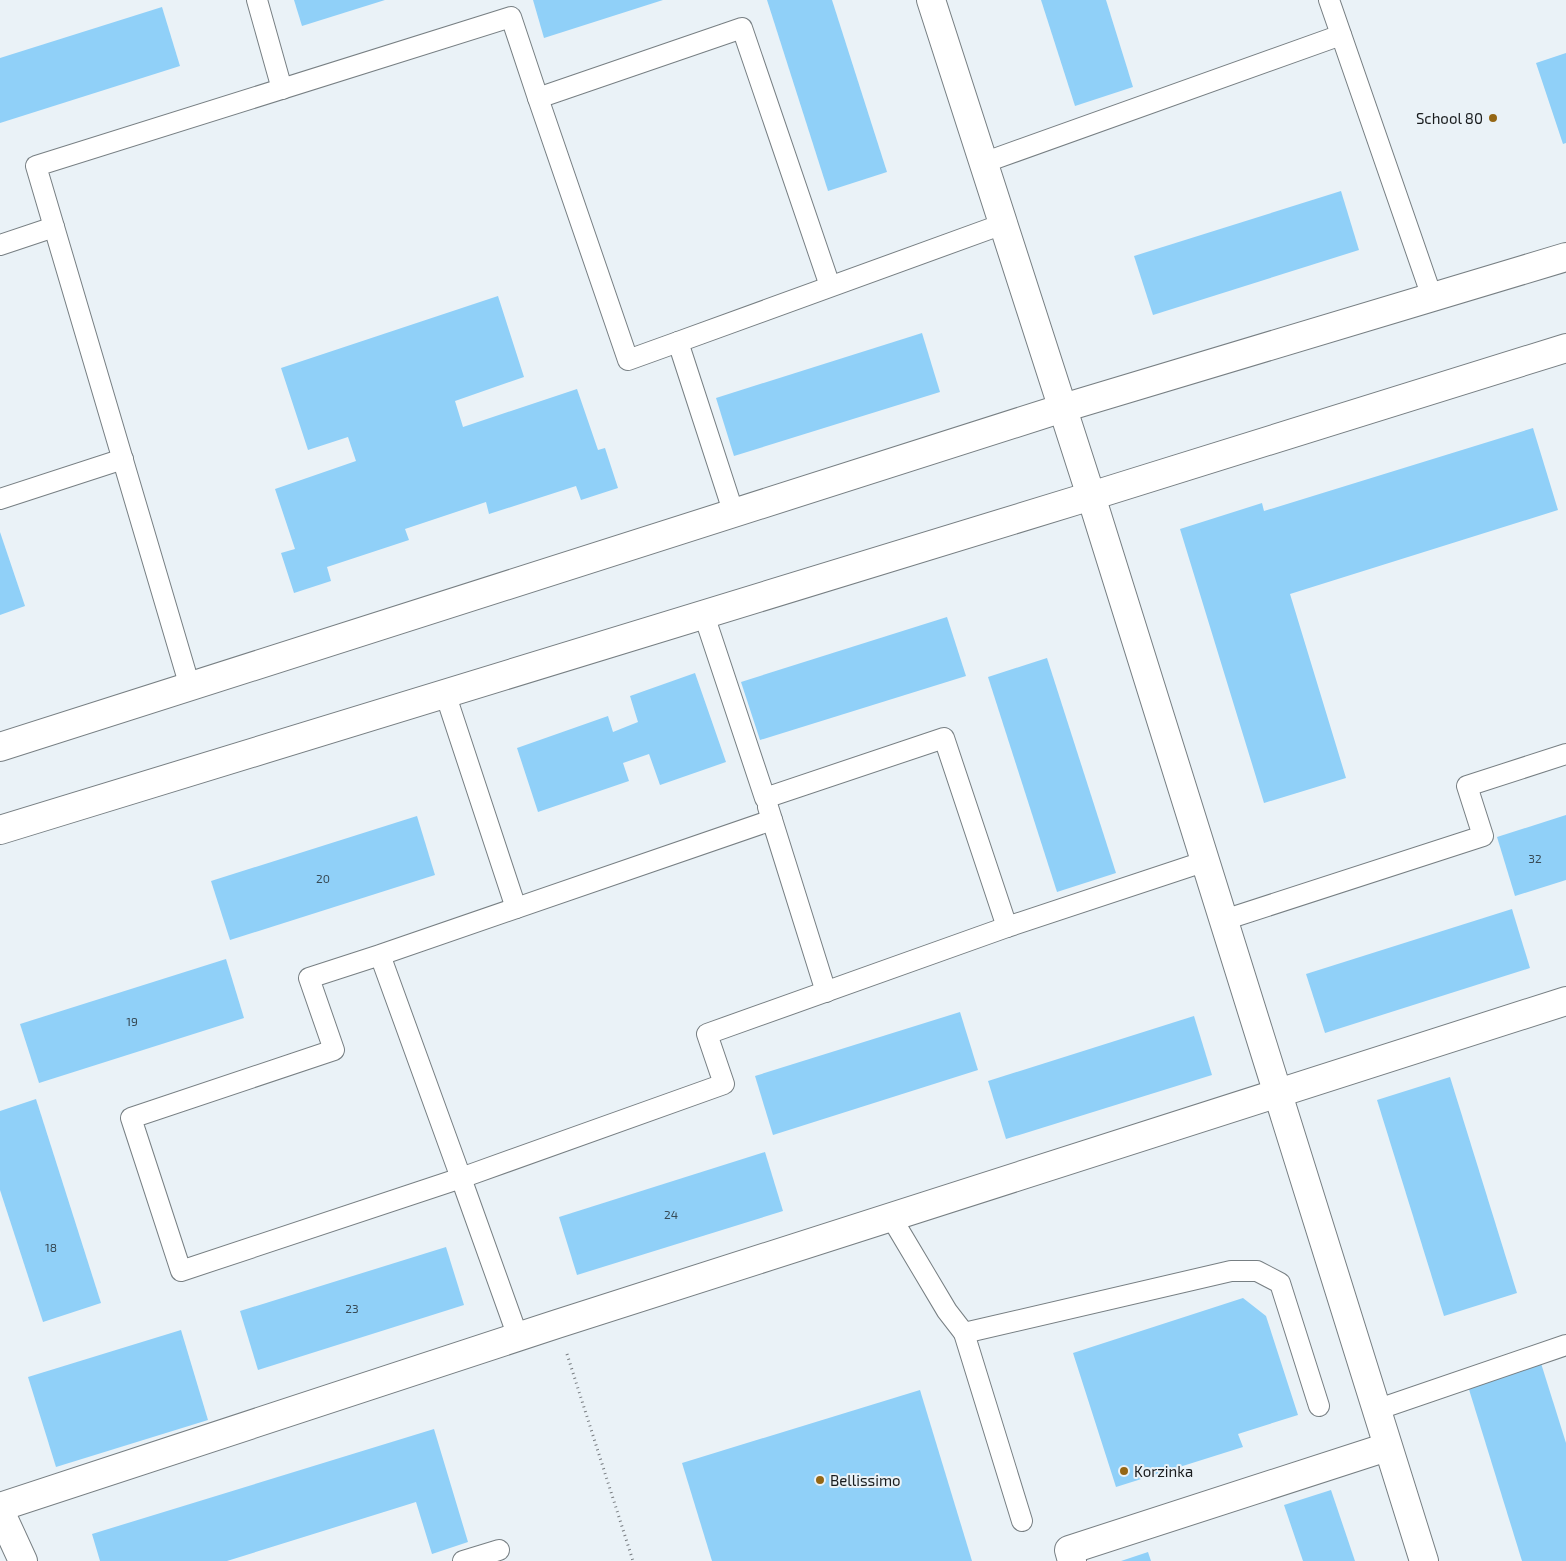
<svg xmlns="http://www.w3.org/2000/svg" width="1566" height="1561" viewBox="0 0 1566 1561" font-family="'Exo 2',sans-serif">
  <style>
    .building { fill: #90d0f8 }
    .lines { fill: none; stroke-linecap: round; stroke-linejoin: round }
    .service-casing { stroke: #777f83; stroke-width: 22 }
    .minor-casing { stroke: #777f83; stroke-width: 30 }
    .tertiary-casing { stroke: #777f83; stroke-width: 30 }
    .path { stroke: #777c80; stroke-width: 3; stroke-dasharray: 1 4; stroke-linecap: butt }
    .service { stroke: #fff; stroke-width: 20 }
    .minor { stroke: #fff; stroke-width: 28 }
    .tertiary { stroke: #fff; stroke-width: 28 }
    .poi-dot { fill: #956715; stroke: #eaf2f7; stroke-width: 2 }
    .labels { text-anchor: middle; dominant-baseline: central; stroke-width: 4; stroke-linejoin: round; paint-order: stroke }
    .number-label { font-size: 12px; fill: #374954 }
    .poi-label { font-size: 15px; fill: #191c1e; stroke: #eaf2f7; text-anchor: start }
  </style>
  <rect width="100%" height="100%" fill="#eaf2f7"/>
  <g class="building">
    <path d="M294,0H385L302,26Z"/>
    <path d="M533,0H663L544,38Z"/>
    <path d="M767,0H832L887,172L828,191Z"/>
    <path d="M1041,0H1106L1133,87L1075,106Z"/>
    <path d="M162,7L180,66L0,123V58Z"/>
    <path d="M1566,53V143L1563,144L1536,63Z"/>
    <path d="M1341,191L1359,250L1153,315L1134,256Z"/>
    <path d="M498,296L524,377L455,401L463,427L577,389L598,450L605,448L618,488L581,500L576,486L489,514L486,502L405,529L409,540L327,567L331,581L294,593L281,553L295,549L275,489L356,461L348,437L308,450L281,368Z"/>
    <path d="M922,333L940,392L734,456L716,398Z"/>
    <path d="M1533,428L1558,510L1290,594L1346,778L1264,803L1180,529L1262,503L1264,511Z"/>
    <path d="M0,532L25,606L0,615Z"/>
    <path d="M947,617L966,676L760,740L741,682Z"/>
    <path d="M1047,658L1116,873L1057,892L988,677Z"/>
    <path d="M695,673L726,762L660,785L649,754L623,763L629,781L538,812L517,748L608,716L613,732L638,722L630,696Z"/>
    <path d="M1566,815V880L1515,896L1497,837Z"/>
    <path d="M417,816L435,875L230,940L211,881Z"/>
    <path d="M1512,909L1530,968L1325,1033L1306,974Z"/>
    <path d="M226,959L244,1018L39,1083L20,1024Z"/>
    <path d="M960,1012L978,1070L773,1135L755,1076Z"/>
    <path d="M1194,1016L1212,1075L1006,1139L988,1081Z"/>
    <path d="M1450,1077L1517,1293L1444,1316L1377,1100Z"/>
    <path d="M36,1099L101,1303L43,1322L0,1190V1111Z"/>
    <path d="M765,1152L783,1211L577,1275L559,1217Z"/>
    <path d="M446,1247L464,1305L258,1370L240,1311Z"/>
    <path d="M1243,1298L1266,1316L1298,1415L1238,1434L1243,1447L1116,1487L1073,1353Z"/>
    <path d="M181,1330L208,1420L56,1467L28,1377Z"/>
    <path d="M1540,1360L1566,1443V1561H1522L1467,1383Z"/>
    <path d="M920,1390L972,1561H712L682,1463Z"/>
    <path d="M434,1429L468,1542L432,1554L416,1502L227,1561H100L92,1534Z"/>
    <path d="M1331,1490L1355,1561H1303L1284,1505Z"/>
    <path d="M1148,1552L1151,1561H1121Z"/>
  </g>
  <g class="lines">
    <defs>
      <g id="service">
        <path d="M257,0L282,89"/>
        <path d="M1329,0L1432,297"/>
        <path d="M983,163L1341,35"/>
        <path d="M0,245L54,227"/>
        <path d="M678,342L628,360L538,98L742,28L830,286"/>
        <path d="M0,499L123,459"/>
        <path d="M734,514L678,342L1003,224"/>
        <path d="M704,615L765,798L944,738L1007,927L1206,861"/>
        <path d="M190,687L36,166L511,17L538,98"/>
        <path d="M445,693L516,908"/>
        <path d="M768,807L826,992"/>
        <path d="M1224,920L1483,836L1467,786L1566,754"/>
        <path d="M380,955L309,978L334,1050L131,1118L181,1271L461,1178L380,955L772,820"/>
        <path d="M891,1217L947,1311L964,1333L1231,1271H1257L1280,1283L1319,1406"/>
        <path d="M964,1333L1022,1521"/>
        <path d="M518,1337L461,1178L724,1084L707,1034L1007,927"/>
        <path d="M1376,1410L1566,1345"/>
        <path d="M463,1561L499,1550"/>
      </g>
      <g id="minor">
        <path d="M931,0L1091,496L1424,1561"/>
        <path d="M0,1507L557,1324L1566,1001"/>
        <path d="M1072,1561L1069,1550L1387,1447"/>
      </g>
      <g id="tertiary">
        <path d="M0,747L1063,408L1566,257"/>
        <path d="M0,830L1091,496L1566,348"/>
        <path d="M0,1511L23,1561"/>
      </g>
    </defs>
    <use href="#service" class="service-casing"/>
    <use href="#minor" class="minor-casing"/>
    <use href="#tertiary" class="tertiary-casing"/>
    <path class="path" d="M567,1354L633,1561"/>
    <use href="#service" class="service"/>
    <use href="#minor" class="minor"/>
    <use href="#tertiary" class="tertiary"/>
  </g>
  <g class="poi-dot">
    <circle cx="1493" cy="118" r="5"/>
    <circle cx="1124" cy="1471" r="5"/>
    <circle cx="820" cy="1480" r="5"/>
  </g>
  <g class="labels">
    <g class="number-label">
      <text x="1535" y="858">32</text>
      <text x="323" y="878">20</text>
      <text x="132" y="1021">19</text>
      <text x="671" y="1214">24</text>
      <text x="51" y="1247">18</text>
      <text x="352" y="1308">23</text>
    </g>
    <g class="poi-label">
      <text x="1483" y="118" text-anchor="end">School 80</text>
      <text x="1134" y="1471">Korzinka</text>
      <text x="830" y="1480">Bellissimo</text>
    </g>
  </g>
</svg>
